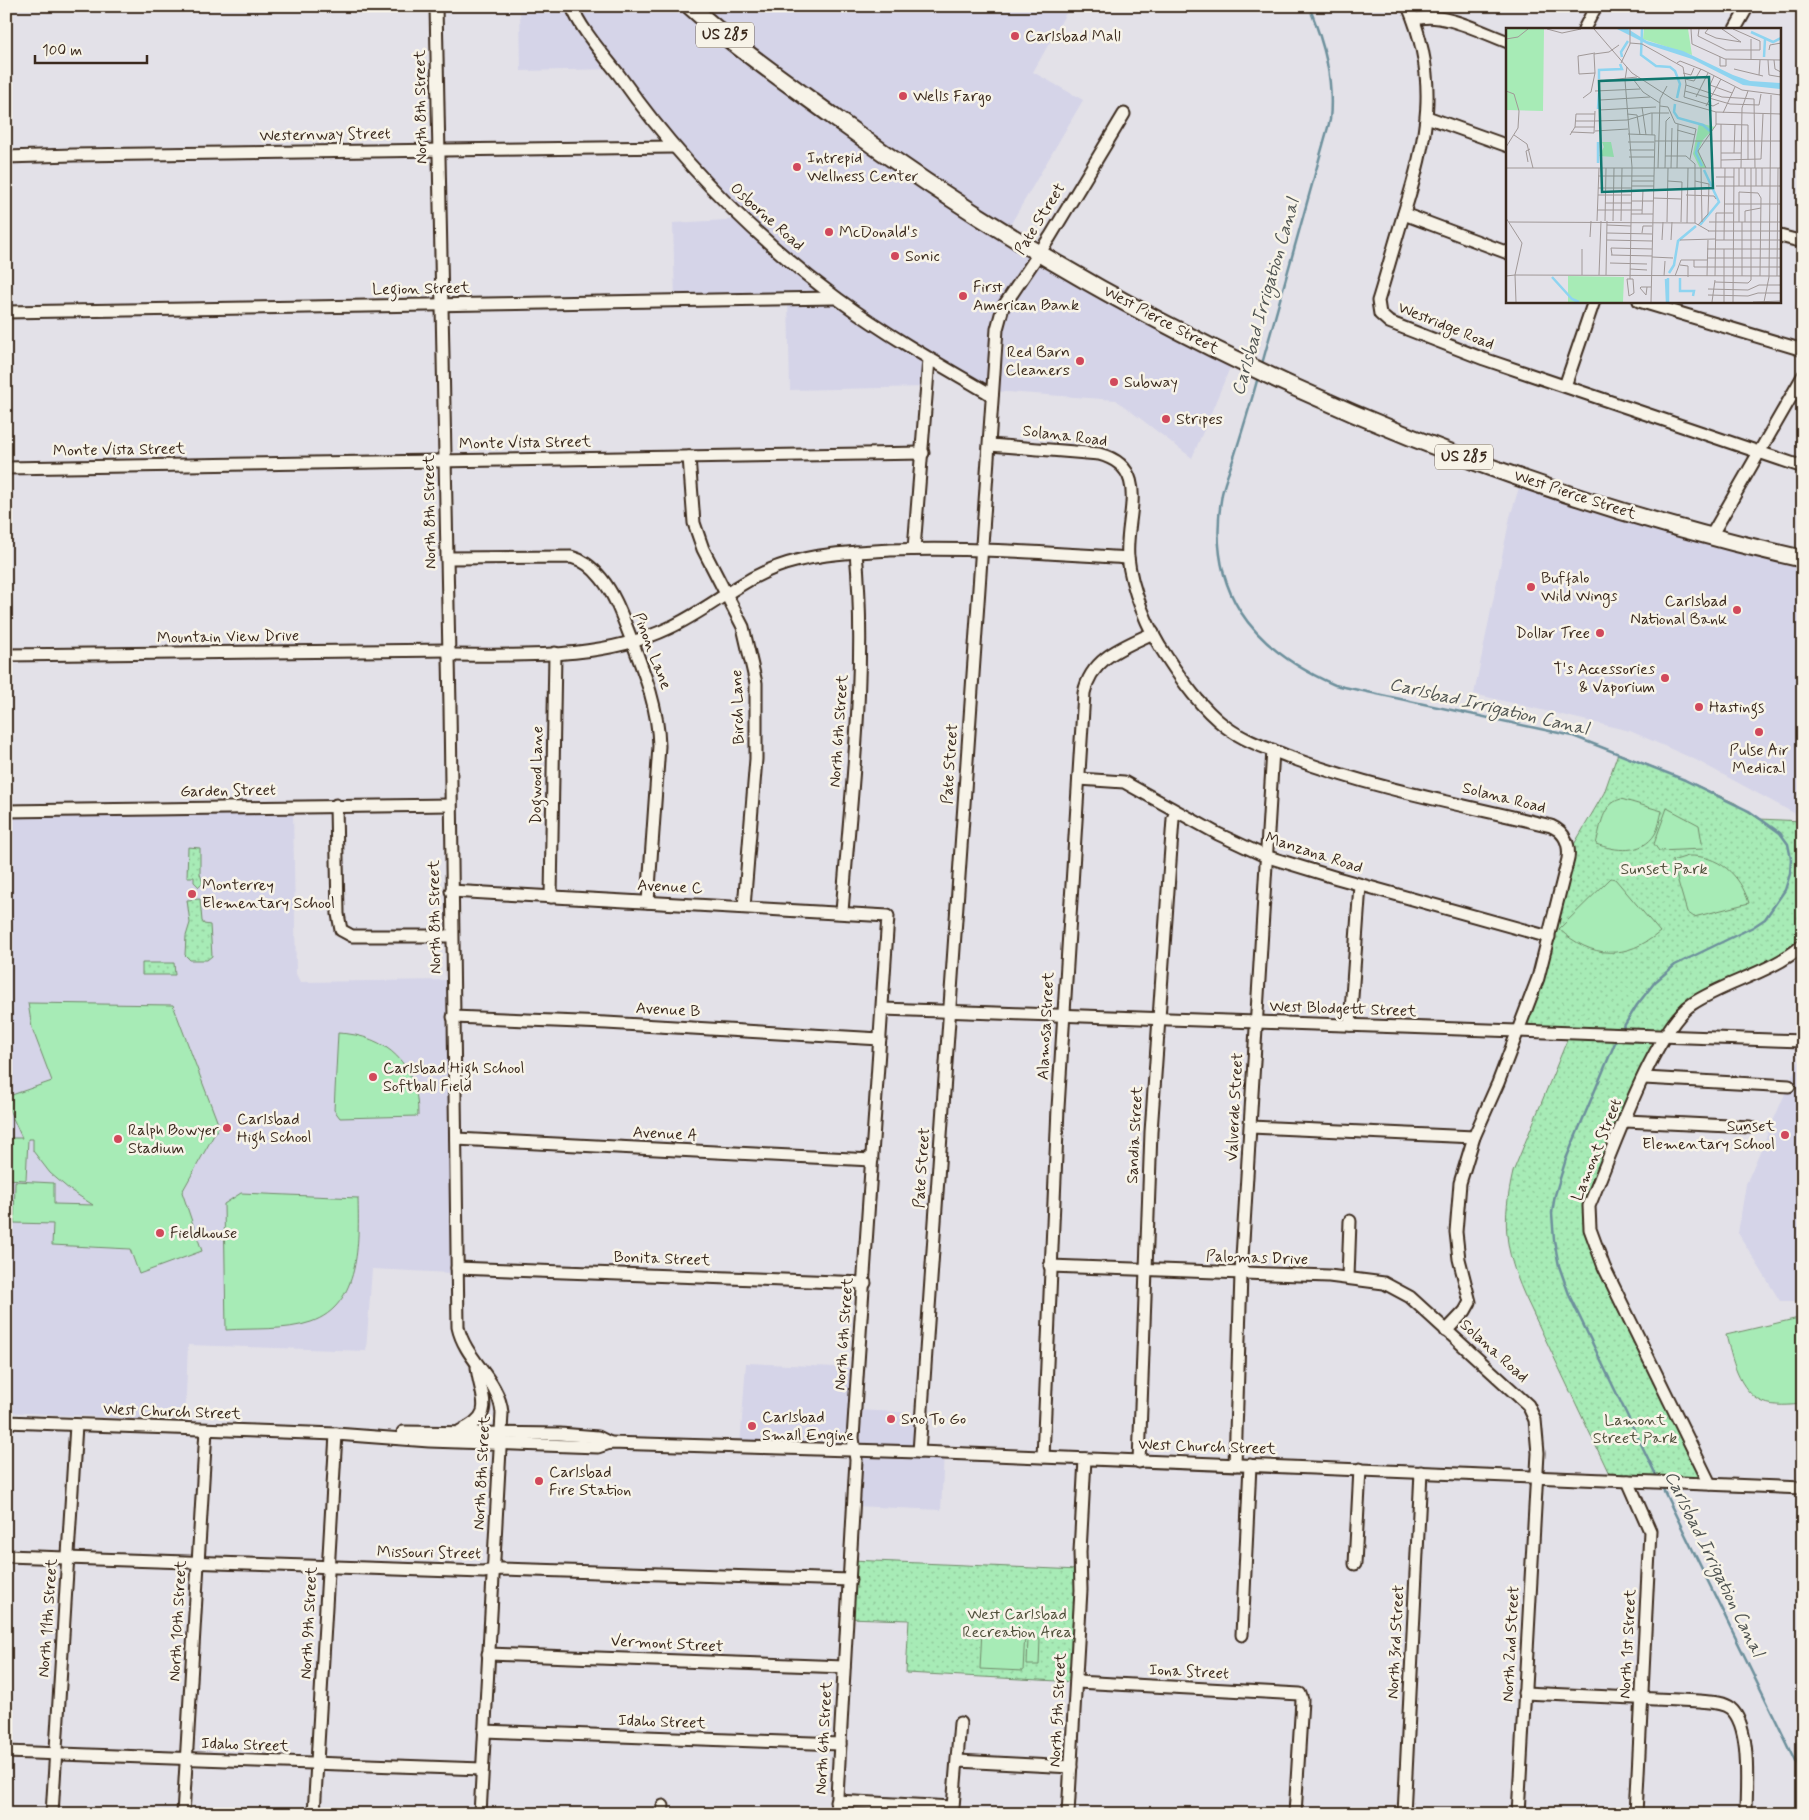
<svg xmlns="http://www.w3.org/2000/svg" width="1809" height="1820" viewBox="0 0 1809 1820" font-family="Mynerve,sans-serif">
  <style>
    .built { fill: #d5d4e8 }
    .park { fill: url(#park-dots); stroke: #718a6a }
    .pitch { fill: #a7ebb6; stroke: #718a6a }
    .lines { fill: none; stroke-linecap: round; stroke-linejoin: round }
    .stream { stroke: #6d909c; stroke-width: 2.5 }
    .minor-casing { stroke: #3b2a1e; stroke-width: 15 }
    .highway-casing { stroke: #3b2a1e; stroke-width: 20 }
    .minor { stroke: #f7f3e8; stroke-width: 11 }
    .highway { stroke: #f7f3e8; stroke-width: 16 }
    .poi-dot { fill: #d1495b; stroke: #f7f3e8; stroke-width: 2 }
    .labels { text-anchor: middle; dominant-baseline: central; stroke-width: 5; stroke-linejoin: round; paint-order: stroke }
    .shield { fill: #f7f3e8; stroke: #73665b; stroke-width: 1 }
    .shield-label { font-size: 15px; font-weight: bold; fill: #3b2a1e }
    .poi-label { font-size: 16px; fill: #3b2a1e; stroke: #f7f3e8; text-anchor: start }
    .street-label { font-size: 16px; fill: #3b2a1e; stroke: #f7f3e8 }
    .park-label { font-size: 16px; fill: #51513c; stroke: #f7f3e8 }
    .water-label { font-size: 18px; font-style: italic; fill: #505452; stroke: #f7f3e8 }
    .inset-river { fill: none; stroke: #8ed4f0; stroke-width: 2.5 }
    .inset-road { fill: none; stroke: #a09897; stroke-width: 1 }
    .view { fill: #0f766e; fill-opacity: 0.15; stroke: #0f766e; stroke-width: 2.5 }
    .inset-edge { fill: none; stroke: #3b2a1e; stroke-width: 2.5 }
  </style>
  <defs>
    <pattern id="park-dots" width="8" height="8" patternUnits="userSpaceOnUse" patternTransform="scale(1.25)"><rect width="8" height="8" fill="#a7ebb6"/><path d="M2 2h.1M6 6h.1" fill="none" stroke="#91ca9c" stroke-width="1.8" stroke-linecap="round"/></pattern>
  </defs>
  <rect width="100%" height="100%" fill="#e3e1e8"/>
  <filter id="ink" filterUnits="userSpaceOnUse"><feTurbulence type="fractalNoise" baseFrequency=".02" numOctaves="2"/><feDisplacementMap in="SourceGraphic" scale="10" xChannelSelector="R" yChannelSelector="G"/><feConvolveMatrix kernelMatrix="1 2 1 2 8 2 1 2 1" color-interpolation-filters="sRGB"/></filter>
  <g filter="url(#ink)">
    <g class="built">
      <path d="M520,6H1070L1033,72L1083,100L1006,232L1234,358L1192,458L1116,400L993,391L930,359L927,387L790,390L788,299L675,301L673,223L743,219L614,69L521,71Z"/>
      <path d="M1522,478L1803,559V818L1696,760L1630,731L1474,694L1510,517Z"/>
      <path d="M293,812L296,974L300,982L446,980L451,1273L372,1269L366,1351L188,1345L185,1421L6,1412V816Z"/>
      <path d="M1803,1052V1301H1780L1738,1233L1746,1184Z"/>
      <path d="M746,1363L858,1368L855,1410L921,1413L919,1452L944,1453L941,1510L854,1506L853,1450L740,1447Z"/>
    </g>
    <g class="park">
      <path d="M1618,753L1685,780L1735,803L1759,819L1803,821V945L1677,1017L1594,1194L1590,1229L1710,1484L1612,1480L1524,1294C1504,1248 1502,1221 1513,1172L1570,1033L1516,1031L1538,978L1569,853L1604,793Z"/>
      <path d="M188,847L200,848V874L203,883L199,887L194,882V877H187Z"/>
      <path d="M200,899L202,921L204,924L210,925L212,956L207,960H190L185,955L186,936L190,923L187,900Z"/>
      <path d="M142,963H174L175,975H142Z"/>
      <path d="M851,1560L1079,1570L1077,1682L906,1673L909,1620L847,1618Z"/>
    </g>
    <g class="pitch">
      <path d="M1621,799L1662,811C1660,818 1659,828 1655,834C1642,855 1615,851 1596,844C1601,826 1602,804 1621,799Z"/>
      <path d="M1667,808L1699,825L1703,849L1659,851L1654,844Z"/>
      <path d="M1688,856C1718,855 1740,874 1749,903L1694,917L1687,912L1672,861Z"/>
      <path d="M1611,878L1615,879L1660,932C1626,960 1592,959 1559,929Z"/>
      <path d="M28,1003L173,1005L219,1126L182,1192L202,1251L139,1274L130,1249L52,1245L53,1224L14,1223L15,1181L54,1183V1204L93,1205L70,1190L50,1173L33,1151V1139H28L26,1180L6,1179L8,1138H22L6,1103V1097L52,1081L32,1028Z"/>
      <path d="M338,1033C387,1035 419,1065 418,1116L340,1118L334,1110Z"/>
      <path d="M241,1193L358,1198C359,1242 361,1305 311,1322C285,1331 253,1328 226,1330L224,1204Z"/>
      <path d="M1803,1317V1404C1791,1405 1774,1407 1763,1402C1738,1391 1732,1358 1726,1335Z"/>
      <path d="M982,1629L1025,1631L1023,1671L980,1669Z"/>
      <path d="M1028,1638L1040,1639L1039,1665H1027Z"/>
    </g>
    <g class="lines">
      <g class="stream">
        <path d="M1262,364L1330,120C1334,78 1324,44 1309,6"/>
        <path d="M1258,377C1251,403 1243,428 1235,454C1231,467 1225,480 1222,494C1205,589 1250,648 1335,685L1573,736L1685,780L1749,811L1780,833L1788,844L1791,859L1790,874L1785,890L1765,919L1753,927L1675,965L1655,982L1637,1005L1621,1031"/>
        <path d="M1617,1038L1566,1159L1555,1195L1552,1213L1554,1240L1559,1266L1570,1297L1657,1477"/>
        <path d="M1662,1487L1803,1776"/>
      </g>
      <defs>
        <g id="minor">
          <path d="M436,6L450,707L458,1327C465,1360 499,1379 502,1413L480,1814"/>
          <path d="M572,6C578,26 606,58 619,75C679,160 754,237 838,299C887,335 940,365 992,395"/>
          <path d="M1408,6C1440,80 1427,139 1404,213C1395,242 1387,272 1378,301L1380,314L1389,322L1484,359L1803,467"/>
          <path d="M1414,20C1439,9 1483,33 1508,42"/>
          <path d="M1584,29L1596,6"/>
          <path d="M1735,29L1748,6"/>
          <path d="M1427,117L1508,146"/>
          <path d="M6,157L73,155L673,147"/>
          <path d="M1404,214L1508,253"/>
          <path d="M1780,236L1803,242"/>
          <path d="M1639,301L1803,350"/>
          <path d="M6,312L836,298"/>
          <path d="M1565,386L1594,301"/>
          <path d="M990,445L1099,454C1153,468 1124,519 1128,557C1131,588 1148,630 1166,656C1183,682 1201,708 1226,727C1246,742 1270,749 1292,758C1375,789 1464,805 1551,826C1565,832 1570,845 1568,859L1538,978L1498,1083L1474,1137L1460,1183L1456,1232L1459,1259L1470,1302L1465,1311L1446,1331"/>
          <path d="M689,457L694,523L703,549L743,627L756,683V759L744,907"/>
          <path d="M6,468L923,453"/>
          <path d="M1711,536L1803,376"/>
          <path d="M914,549L929,359"/>
          <path d="M447,558L571,557C583,560 593,568 601,578C615,595 622,616 630,636C644,672 658,706 659,746L648,902"/>
          <path d="M6,655L449,650"/>
          <path d="M449,655C522,655 602,660 669,628C713,608 748,572 796,561C827,553 858,552 890,550C969,547 1049,553 1128,558"/>
          <path d="M1079,779L1124,782L1218,834L1265,856L1337,878L1549,937"/>
          <path d="M336,805L338,914L341,930L352,936H452"/>
          <path d="M6,811L450,805"/>
          <path d="M451,891L888,916L853,1438L856,1460L836,1814"/>
          <path d="M551,897L555,653"/>
          <path d="M842,912C851,793 867,672 856,552"/>
          <path d="M883,1009L1803,1041"/>
          <path d="M453,1017L606,1023L880,1039"/>
          <path d="M1350,1025L1360,885"/>
          <path d="M1644,1078L1789,1086"/>
          <path d="M1626,1121L1750,1127"/>
          <path d="M1251,1127L1474,1137"/>
          <path d="M456,1139L872,1160"/>
          <path d="M1050,1266L1329,1276L1384,1283L1410,1297L1528,1405L1535,1420L1538,1453L1518,1814"/>
          <path d="M457,1268L865,1283"/>
          <path d="M1348,1277L1350,1221"/>
          <path d="M6,1422L336,1434L429,1441L598,1447L610,1443L919,1452L1803,1488"/>
          <path d="M460,1431C498,1414 480,1398 477,1367"/>
          <path d="M403,1432L560,1434L598,1437L610,1443"/>
          <path d="M919,1452L997,329L1003,307L1050,237L1124,114"/>
          <path d="M1043,1457L1058,1108L1084,693C1091,658 1123,647 1153,633"/>
          <path d="M1139,1462L1151,1132L1173,819L1176,812"/>
          <path d="M1235,1465L1241,1274L1273,750"/>
          <path d="M1628,1481L1650,1531L1636,1814"/>
          <path d="M1710,1484L1604,1267L1590,1229L1589,1206C1609,1160 1654,1029 1692,1004C1727,981 1770,974 1803,945"/>
          <path d="M6,1556L483,1572L501,1569L850,1580"/>
          <path d="M1355,1564L1360,1469"/>
          <path d="M1242,1635L1250,1465"/>
          <path d="M488,1654L844,1667"/>
          <path d="M1077,1682L1300,1694L1302,1700L1295,1814"/>
          <path d="M1524,1693L1700,1701C1710,1702 1722,1702 1730,1708C1752,1726 1746,1788 1746,1814"/>
          <path d="M484,1731L840,1744"/>
          <path d="M6,1752L482,1769"/>
          <path d="M958,1761L1071,1767"/>
          <path d="M836,1801L953,1807L960,1723"/>
          <path d="M52,1814L76,1425"/>
          <path d="M183,1814L206,1430"/>
          <path d="M314,1814L336,1434"/>
          <path d="M662,1814L663,1806"/>
          <path d="M1068,1814L1081,1590L1080,1552L1085,1459"/>
          <path d="M1404,1814L1421,1472"/>
        </g>
        <path id="highway" d="M690,6C735,47 786,82 835,118C1121,328 1456,481 1803,559"/>
      </defs>
      <use href="#minor" class="minor-casing"/>
      <use href="#highway" class="highway-casing"/>
      <use href="#minor" class="minor"/>
      <use href="#highway" class="highway"/>
    </g>
  </g>
  <g class="poi-dot">
    <circle cx="1015" cy="36" r="5"/>
    <circle cx="903" cy="96" r="5"/>
    <circle cx="797" cy="167" r="5"/>
    <circle cx="829" cy="232" r="5"/>
    <circle cx="895" cy="256" r="5"/>
    <circle cx="963" cy="296" r="5"/>
    <circle cx="1080" cy="361" r="5"/>
    <circle cx="1114" cy="382" r="5"/>
    <circle cx="1166" cy="419" r="5"/>
    <circle cx="1531" cy="587" r="5"/>
    <circle cx="1737" cy="610" r="5"/>
    <circle cx="1600" cy="633" r="5"/>
    <circle cx="1665" cy="678" r="5"/>
    <circle cx="1699" cy="707" r="5"/>
    <circle cx="1759" cy="732" r="5"/>
    <circle cx="192" cy="894" r="5"/>
    <circle cx="373" cy="1077" r="5"/>
    <circle cx="227" cy="1128" r="5"/>
    <circle cx="1785" cy="1135" r="5"/>
    <circle cx="118" cy="1139" r="5"/>
    <circle cx="160" cy="1233" r="5"/>
    <circle cx="891" cy="1419" r="5"/>
    <circle cx="752" cy="1426" r="5"/>
    <circle cx="539" cy="1481" r="5"/>
  </g>
  <g class="labels">
    <g class="shield">
      <rect x="696" y="22.5" width="58" height="25" rx="4"/>
      <rect x="1435" y="444.5" width="58" height="25" rx="4"/>
    </g>
    <g class="shield-label">
      <text x="725" y="35">US 285</text>
      <text x="1464" y="457">US 285</text>
    </g>
    <g class="poi-label">
      <text x="1025" y="36">Carlsbad Mall</text>
      <text x="913" y="96">Wells Fargo</text>
      <text x="807" y="158">Intrepid<tspan x="807" dy="18">Wellness Center</tspan></text>
      <text x="839" y="232">McDonald's</text>
      <text x="905" y="256">Sonic</text>
      <text x="973" y="287">First<tspan x="973" dy="18">American Bank</tspan></text>
      <text x="1070" y="352" text-anchor="end">Red Barn<tspan x="1070" dy="18">Cleaners</tspan></text>
      <text x="1124" y="382">Subway</text>
      <text x="1176" y="419">Stripes</text>
      <text x="1541" y="578">Buffalo<tspan x="1541" dy="18">Wild Wings</tspan></text>
      <text x="1727" y="601" text-anchor="end">Carlsbad<tspan x="1727" dy="18">National Bank</tspan></text>
      <text x="1590" y="633" text-anchor="end">Dollar Tree</text>
      <text x="1655" y="669" text-anchor="end">T's Accessories<tspan x="1655" dy="18">&amp; Vaporium</tspan></text>
      <text x="1709" y="707">Hastings</text>
      <text x="1759" y="750" text-anchor="middle">Pulse Air<tspan x="1759" dy="18">Medical</tspan></text>
      <text x="202" y="885">Monterrey<tspan x="202" dy="18">Elementary School</tspan></text>
      <text x="383" y="1068">Carlsbad High School<tspan x="383" dy="18">Softball Field</tspan></text>
      <text x="237" y="1119">Carlsbad<tspan x="237" dy="18">High School</tspan></text>
      <text x="1775" y="1126" text-anchor="end">Sunset<tspan x="1775" dy="18">Elementary School</tspan></text>
      <text x="128" y="1130">Ralph Bowyer<tspan x="128" dy="18">Stadium</tspan></text>
      <text x="170" y="1233">Fieldhouse</text>
      <text x="762" y="1417">Carlsbad<tspan x="762" dy="18">Small Engine</tspan></text>
      <text x="901" y="1419">Sno To Go</text>
      <text x="549" y="1472">Carlsbad<tspan x="549" dy="18">Fire Station</tspan></text>
    </g>
    <g class="street-label">
      <text transform="translate(421 107) rotate(-91)">North 8th Street</text>
      <text transform="translate(325 135) rotate(-1)">Westernway Street</text>
      <text transform="translate(767 217) rotate(42)">Osborne Road</text>
      <text transform="translate(1040 219) rotate(-58)">Pate Street</text>
      <text transform="translate(421 289) rotate(-1)">Legion Street</text>
      <text transform="translate(1161 320) rotate(28)">West Pierce Street</text>
      <text transform="translate(1446 326) rotate(22)">Westridge Road</text>
      <text transform="translate(1065 436) rotate(7)">Solana Road</text>
      <text transform="translate(525 443) rotate(-1)">Monte Vista Street</text>
      <text transform="translate(119 450) rotate(-1)">Monte Vista Street</text>
      <text transform="translate(1575 495) rotate(18)">West Pierce Street</text>
      <text transform="translate(430 512) rotate(-91)">North 8th Street</text>
      <text transform="translate(228 637) rotate(-1)">Mountain View Drive</text>
      <text transform="translate(652 651) rotate(69)">Pinon Lane</text>
      <text transform="translate(738 707) rotate(-92)">Birch Lane</text>
      <text transform="translate(839 731) rotate(-86)">North 6th Street</text>
      <text transform="translate(950 764) rotate(-86)">Pate Street</text>
      <text transform="translate(537 775) rotate(-89)">Dogwood Lane</text>
      <text transform="translate(228 791) rotate(-1)">Garden Street</text>
      <text transform="translate(1504 798) rotate(14)">Solana Road</text>
      <text transform="translate(1314 853) rotate(18)">Manzana Road</text>
      <text transform="translate(670 887) rotate(3)">Avenue C</text>
      <text transform="translate(435 917) rotate(-91)">North 8th Street</text>
      <text transform="translate(1343 1009) rotate(2)">West Blodgett Street</text>
      <text transform="translate(668 1010) rotate(3)">Avenue B</text>
      <text transform="translate(1046 1026) rotate(-87)">Alamosa Street</text>
      <text transform="translate(1235 1107) rotate(-87)">Valverde Street</text>
      <text transform="translate(665 1134) rotate(3)">Avenue A</text>
      <text transform="translate(1135 1135) rotate(-87)">Sandia Street</text>
      <text transform="translate(1597 1150) rotate(-68)">Lamont Street</text>
      <text transform="translate(922 1168) rotate(-86)">Pate Street</text>
      <text transform="translate(1257 1258) rotate(2)">Palomas Drive</text>
      <text transform="translate(662 1259) rotate(2)">Bonita Street</text>
      <text transform="translate(844 1334) rotate(-86)">North 6th Street</text>
      <text transform="translate(1494 1351) rotate(42)">Solana Road</text>
      <text transform="translate(172 1412) rotate(2)">West Church Street</text>
      <text transform="translate(1207 1447) rotate(2)">West Church Street</text>
      <text transform="translate(482 1473) rotate(-87)">North 8th Street</text>
      <text transform="translate(429 1553) rotate(1)">Missouri Street</text>
      <text transform="translate(48 1618) rotate(-86)">North 11th Street</text>
      <text transform="translate(178 1621) rotate(-87)">North 10th Street</text>
      <text transform="translate(309 1623) rotate(-87)">North 9th Street</text>
      <text transform="translate(1396 1642) rotate(-87)">North 3rd Street</text>
      <text transform="translate(667 1644) rotate(3)">Vermont Street</text>
      <text transform="translate(1511 1644) rotate(-87)">North 2nd Street</text>
      <text transform="translate(1628 1644) rotate(-87)">North 1st Street</text>
      <text transform="translate(1189 1672) rotate(3)">Iona Street</text>
      <text transform="translate(1058 1710) rotate(-87)">North 5th Street</text>
      <text transform="translate(662 1722) rotate(2)">Idaho Street</text>
      <text transform="translate(824 1738) rotate(-87)">North 6th Street</text>
      <text transform="translate(245 1745) rotate(2)">Idaho Street</text>
    </g>
    <g class="park-label">
      <text x="1664" y="869">Sunset Park</text>
      <text x="1635" y="1420">Lamont<tspan x="1635" dy="18">Street Park</tspan></text>
      <text x="1017" y="1614">West Carlsbad<tspan x="1017" dy="18">Recreation Area</tspan></text>
    </g>
    <g class="water-label">
      <text transform="translate(1266 297) rotate(-74)">Carlsbad Irrigation Canal</text>
      <text transform="translate(1489 707) rotate(13)">Carlsbad Irrigation Canal</text>
      <text transform="translate(1714 1564) rotate(64)">Carlsbad Irrigation Canal</text>
    </g>
  </g>
  <g transform="translate(1506 28)">
    <rect width="275" height="275" fill="#e3e1e8"/>
    <path d="M138,1H182L186,27L137,11Z" fill="#a7ebb6"/>
    <path d="M0,1H38L37,83L0,82ZM193,95L209,99L197,112L192,123L200,140H194L187,126ZM62,248L118,249L117,274H62Z" fill="#a7ebb6"/>
    <path d="M96,114H105L108,129L93,128L98,119Z" fill="#a7ebb6"/>
    <path d="M111,1H122L141,13L177,23L227,47L244,53L275,55V61L237,57L186,31L143,17Z" fill="#8ed4f0"/>
    <path class="inset-river" d="M136,1L135,27L150,38L164,39L169,43L174,56L171,70M245,4L267,14L275,10M116,29L115,24L122,13M258,29L259,11M93,51V42L116,41L114,36M169,76L168,84L172,90L197,97L204,103M92,81L93,65M193,114L190,125L196,138M92,135V114M194,197L213,174L198,142M163,245L168,237L172,213L190,198M46,249L66,271L73,274M162,250V274M174,250V263H188L187,268M160,251L161,274"/>
    <path class="inset-road" d="M41,1L56,5L75,1M88,1L126,45L168,72L210,84L275,86M185,1L186,16L219,31L275,32M193,1L192,8L220,22H254V13L227,1M202,1L199,5L210,10L235,14M216,1L235,14M0,11L12,9L22,1M124,15L136,16L177,39L180,56L178,69L207,78L213,75M263,22L264,17L275,15M89,25L72,28L73,46L89,45M214,29V38H220V31M245,32V11M262,32L263,47L275,49M268,32L269,41L275,44M115,35L124,16V1M171,35L174,33L197,42L236,62L275,67M121,39L119,52L126,139L124,251M228,41L257,48M177,45L185,47L188,40M253,47L254,32M208,48L204,57L226,65M127,51L137,64L154,75M179,51L188,53L195,41M93,53L131,49M180,57L216,69L248,71L249,140M0,63L8,66L13,83L12,100L0,119M89,63L134,61M179,63L224,76L253,77L255,66M190,69L202,45M77,70L85,64L89,45L88,26L103,24L113,17M94,72L144,69M154,78L162,79L169,95L190,101L184,131M200,78L215,51M136,79L140,107M93,82L150,79M217,85L229,59M121,86L131,87L134,107M121,92L145,85H163M70,93H89M89,93L121,92M210,96L242,97V132M69,99H89M171,102L189,107M89,103L122,101M65,104L88,105L89,83M122,106L149,107L145,274M8,107L21,116L27,140M64,107L69,99L70,86H89M146,107V85M149,113H275M122,114H148M123,122H148M215,125H235M228,125L229,96M159,128H180L189,136V195M123,129H148M215,132L255,131L257,86M22,134L20,123L24,121M0,140H275M152,140L154,71L161,58M159,140L160,93L164,89M165,140L166,100M171,140L172,96M195,140L196,194M200,140L192,123L210,97V84M215,140V96M235,140L236,80L242,63M92,148H148M210,149H228M126,153H148M162,153L176,154L175,194M189,153L203,156L202,186L192,197M126,158H148M210,158H275M233,158V140M239,158V140M250,158V140M256,158V140M92,160H126M92,167H126M180,167L208,168L210,171M147,170L175,171M126,173H147M99,175H126M218,176H275M91,182H136M125,186H147M136,186L137,162M0,190L16,215L9,247L275,248M91,193L93,140M99,193L100,140M107,193L108,140M115,193L116,140M3,194L189,195L203,203M161,194L162,140M203,194H275M233,194V164L252,165L255,170L254,248M239,194V183L255,180M181,195L182,140M101,197L125,198M202,203H275M101,205L146,206M136,205L137,198H146M84,209L85,193M101,212L146,213M156,212L157,194M165,212L166,194M174,212L209,211M209,212H275M218,212L219,140M201,221H275M105,227L146,228M106,227L105,220L146,221M146,229L167,230M201,230H275M188,232V239H275M104,235L141,236M174,237L182,238V249M124,241L141,242M76,247V221M93,247L95,193M100,247L101,193M0,248L9,247L10,274M158,248L159,233M169,248L175,232H201M201,248L202,212M209,248L210,185H227M236,248V194M271,248L272,140M121,251H127L128,265L123,268ZM209,254L242,255L245,252V140M141,259L140,267L134,260L135,259H145M202,261L242,262L253,257H275M202,267L242,268L252,265H275M206,274L209,252M218,274V221M227,274L228,140M247,274L275,273M258,274L263,249L265,67"/>
    <path class="view" d="M203,49L207,160L96,164L93,53Z"/>
    <rect width="275" height="275" class="inset-edge"/>
  </g>
  <rect width="1809" height="1820" fill="none" stroke="#f7f3e8" stroke-width="25"/>
  <rect x="12" y="12" width="1784" height="1795" fill="none" stroke="#3b2a1e" stroke-width="2" filter="url(#ink)"/>
  <path d="M35 55v8h112v-8" fill="none" stroke="#3b2a1e" stroke-width="2.5"/>
  <text x="42" y="55" font-size="15" fill="#3b2a1e" stroke="#f7f3e8" stroke-width="4" paint-order="stroke">100 m</text>
</svg>
